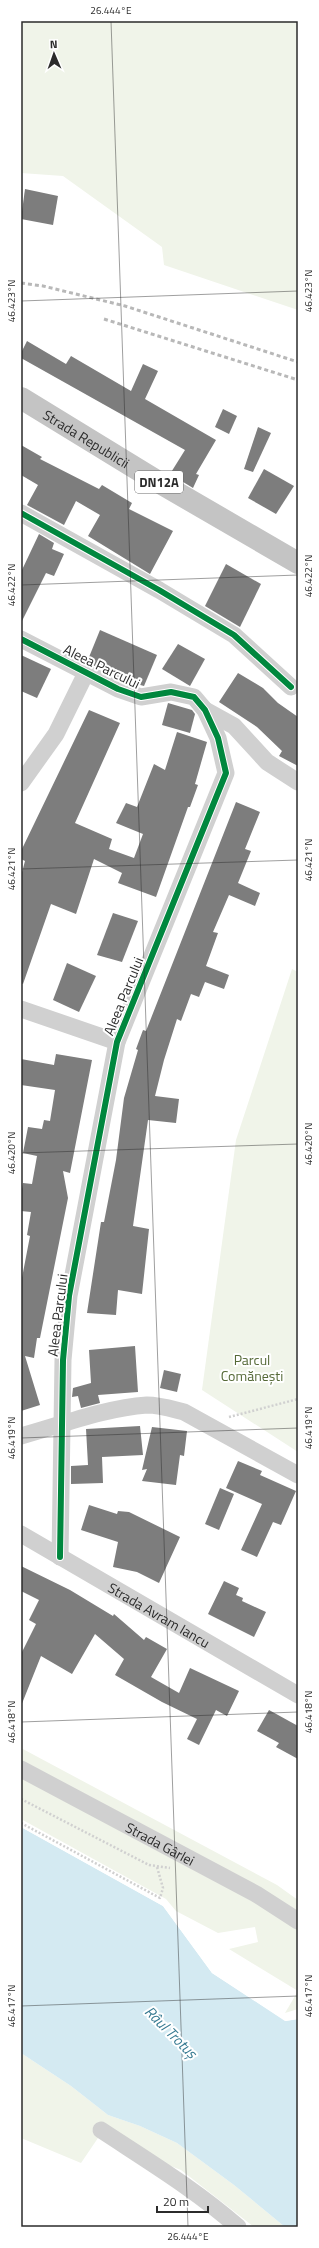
<svg xmlns="http://www.w3.org/2000/svg" width="319" height="2248" viewBox="0 0 319 2248" font-family="'Titillium Web',sans-serif">
  <style>
    .green { fill: #f0f4e9 }
    .water { fill: #d4eaf2 }
    .pier { fill: #fff }
    .building { fill: #7d7d7d }
    .lines { fill: none; stroke-linecap: round; stroke-linejoin: round }
    .path { stroke: #d0d0d0; stroke-width: 2.5; stroke-dasharray: 2 2; stroke-linecap: butt }
    .minor { stroke: #d0d0d0; stroke-width: 17 }
    .major { stroke: #c4c4c4; stroke-width: 22 }
    .rail { stroke: #b8b8b8; stroke-width: 3; stroke-dasharray: 4 3; stroke-linecap: butt }
    .cycleway-casing { stroke: #fff; stroke-width: 8 }
    .cycleway { stroke: #00873e; stroke-width: 6 }
    .ticks { fill: none; stroke: #2b2b2b; stroke-width: 1; stroke-opacity: 0.45 }
    .labels { text-anchor: middle; dominant-baseline: central; stroke-width: 4; stroke-linejoin: round; paint-order: stroke }
    .shield { fill: #fff; stroke: #6b6b6b; stroke-width: 1 }
    .shield-label { font-size: 13px; font-weight: bold; fill: #2b2b2b }
    .street-label { font-size: 14px; fill: #2b2b2b; stroke: #fff }
    .park-label { font-size: 14px; fill: #556937; stroke: #fff }
    .water-label { font-size: 15px; font-style: italic; fill: #367a91; stroke: #fff }
    .neatline { fill: none; stroke: #2b2b2b; stroke-width: 1.5 }
    .ticks-label { font-size: 10px; text-anchor: middle; fill: #2b2b2b }
  </style>
  <rect width="100%" height="100%" fill="#fff"/>
  <g class="green">
    <path d="M21,21H298V310L164,265L162,247L63,176L21,173Z"/>
    <path d="M292,969L298,972V1452L202,1390L236,1140Z"/>
    <path d="M21,1748L277,1885L298,1900V1991L229,1949L258,1942L255,1927L218,1933L176,1911L166,1899L21,1819Z"/>
    <path d="M298,1991V2009L285,2013Z"/>
    <path d="M21,2053L71,2086L108,2115L140,2126L177,2143L234,2185L285,2227H254L181,2170L98,2138L81,2163L21,2138Z"/>
  </g>
  <path class="water" d="M21,1827L163,1906L212,1973L285,2021L298,2019V2227H285L234,2185L177,2143L140,2126L108,2115L71,2086L21,2053Z"/>
  <path class="pier" d="M22,1825L164,1904L213,1972L286,2019L298,2017V2019L286,2021L212,1973L163,1906L21,1827Z"/>
  <g class="building">
    <path d="M25,189L58,196L53,225L21,219Z"/>
    <path d="M27,341L66,364L71,356L131,391L143,364L158,371L145,399L216,440L196,474L199,475L193,488L170,474L185,450L21,358V353Z"/>
    <path d="M223,409L237,416L229,434L215,427Z"/>
    <path d="M258,427L271,433L253,472L244,469Z"/>
    <path d="M21,445L42,457L40,459L99,489L102,485L132,503L129,509L173,531L150,574L88,536L100,515L76,501L64,525L27,505L38,485L21,475Z"/>
    <path d="M264,469L294,486L276,514L248,498Z"/>
    <path d="M39,534L54,543L52,549L64,554L54,576L46,573L21,623V572Z"/>
    <path d="M226,564L261,584L240,627L205,606Z"/>
    <path d="M100,630L157,655L144,686L122,680L87,662Z"/>
    <path d="M178,644L205,659L190,686L162,669Z"/>
    <path d="M21,655L51,669L37,698L21,691Z"/>
    <path d="M238,673L263,688L278,703L298,717V766L279,756L282,751L257,727L219,702Z"/>
    <path d="M168,703L192,710L195,714L190,733L162,725Z"/>
    <path d="M89,710L120,723L75,823L112,839L109,849L134,858L143,834L116,823L126,803L137,807L154,764L165,770L177,732L207,742L195,784L198,785L190,807H188L156,897L118,883L122,873L94,859L76,914L51,904L23,984L21,983V876L25,861L21,859V851Z"/>
    <path d="M236,802L260,812L245,849L251,851L238,883L260,893L255,906L229,895L213,932L218,933L206,966L229,975L224,989L205,982L199,997L191,994L181,1021L177,1019L164,1060L155,1096L179,1099L176,1123L148,1120L133,1226L149,1229L142,1294L118,1290L116,1315L87,1313L101,1222H104L116,1160L124,1098L138,1050L136,1049L143,1030L146,1031Z"/>
    <path d="M113,913L138,921L122,962L97,955Z"/>
    <path d="M67,963L96,976L79,1012L53,1000Z"/>
    <path d="M56,1054L92,1060L70,1173L63,1171L68,1198L40,1338H37L34,1358L25,1356L40,1405L21,1411V1283L30,1236L27,1235L31,1212L21,1211V1195L23,1183L32,1184L37,1156L23,1153L28,1127L42,1129L44,1120L50,1121L55,1090L21,1085V1059L54,1065Z"/>
    <path d="M135,1346L138,1392L98,1395L100,1403L81,1408L78,1396L72,1397L73,1388L91,1383L89,1350Z"/>
    <path d="M164,1370L181,1374L177,1392L160,1388Z"/>
    <path d="M140,1426L143,1455L102,1457L103,1483L71,1484V1466L88,1465L86,1429Z"/>
    <path d="M152,1427L187,1431L184,1456L180,1455L176,1485L142,1481L147,1469L142,1470Z"/>
    <path d="M238,1461L262,1471L260,1475L296,1491L281,1525L273,1522L257,1557L241,1550L262,1504L226,1488Z"/>
    <path d="M220,1488L234,1494L219,1530L205,1524Z"/>
    <path d="M89,1505L117,1514L118,1511L129,1512L180,1537L159,1583L137,1572L113,1567L118,1542L81,1530Z"/>
    <path d="M21,1566L70,1590L113,1616L114,1614L144,1640L146,1637L167,1649L151,1677L179,1693L190,1668L239,1691L227,1716L216,1710L199,1745L187,1739L197,1719L162,1702L115,1675L124,1659L95,1634L72,1674L41,1656L21,1706V1654L36,1624L29,1620L39,1600L21,1591Z"/>
    <path d="M224,1581L239,1588L236,1595L243,1598L242,1601L266,1612L254,1637L208,1614Z"/>
    <path d="M269,1710L298,1726V1759L276,1747L279,1743L257,1731Z"/>
  </g>
  <g class="lines">
    <g class="path">
      <path d="M229,1417L298,1399"/>
      <path d="M21,1799L149,1865L170,1868"/>
      <path d="M21,1823L160,1898L163,1888L157,1867"/>
    </g>
    <g class="minor">
      <path d="M21,513L159,590L234,635L291,687"/>
      <path d="M21,639L118,689L141,697L171,692L194,697L205,710L218,738L226,773L117,1042L69,1296L63,1360L60,1557"/>
      <path d="M205,710L234,726L267,762L298,782"/>
      <path d="M21,783L56,734L86,673"/>
      <path d="M21,1009L117,1042"/>
      <path d="M21,1436C61,1425 105,1408 147,1405C160,1405 172,1409 184,1412L298,1475"/>
      <path id="s1" d="M21,1534L298,1695"/>
      <path id="s2" d="M21,1769L256,1894L298,1921"/>
      <path d="M101,2130C148,2161 196,2190 238,2227"/>
    </g>
    <path class="major" id="s3" d="M21,398L155,480L298,563"/>
    <g class="rail">
      <path d="M21,283L43,286L125,306L298,362"/>
      <path d="M104,319L298,380"/>
    </g>
    <defs>
      <g id="cycleway">
        <path d="M21,513L159,590L234,635L291,687"/>
        <path d="M21,639L118,689L141,697L171,692L194,697L205,710L218,738L226,773L117,1042L69,1296L63,1360L60,1557"/>
      </g>
    </defs>
    <use href="#cycleway" class="cycleway-casing"/>
    <use href="#cycleway" class="cycleway"/>
  </g>
  <path class="ticks" d="M111,21L188,2227M21,301L298,291M21,585L298,575M21,869L298,860M21,1153L298,1144M21,1438L298,1428M21,1722L298,1712M21,2006L298,1996"/>
  <g class="labels">
    <rect class="shield" x="135" y="471" width="48" height="22" rx="3"/>
    <g class="shield-label">
      <text x="159" y="482">DN12A</text>
    </g>
    <g class="street-label">
      <text stroke="none"><textPath href="#s3" startOffset="77">Strada Republicii</textPath></text>
      <text transform="translate(102 666) rotate(26)">Aleea Parcului</text>
      <text transform="translate(123 996) rotate(-68)">Aleea Parcului</text>
      <text transform="translate(57 1315) rotate(-83)">Aleea Parcului</text>
      <text stroke="none"><textPath href="#s1" startOffset="160">Strada Avram Iancu</textPath></text>
      <text stroke="none"><textPath href="#s2" startOffset="158">Strada Gârlei</textPath></text>
    </g>
    <g class="park-label">
      <text x="252" y="1359">Parcul<tspan x="252" dy="16">Comănești</tspan></text>
    </g>
    <g class="water-label">
      <text transform="translate(171 2032) rotate(45)">Râul Trotuș</text>
    </g>
  </g>
  <rect width="319" height="2248" fill="none" stroke="#ffffff" stroke-width="44"/>
  <g transform="translate(54 54) rotate(358)" stroke="#ffffff" stroke-width="3" paint-order="stroke">
  <path d="M0-3L7 15L0 10L-7 15Z" fill="#2b2b2b"/>
  <text y="-6" font-size="11" font-weight="bold" text-anchor="middle" fill="#2b2b2b">N</text>
  </g>
  <path d="M157 2206v6h51v-6" fill="none" stroke="#2b2b2b" stroke-width="2"/>
  <text x="163" y="2206" font-size="12" fill="#2b2b2b" stroke="#ffffff" stroke-width="3" paint-order="stroke">20 m</text>
  <rect x="22" y="22" width="275" height="2204" class="neatline"/>
  <g class="ticks-label">
    <text x="111" y="14">26.444°E</text>
    <text transform="translate(308 291) rotate(-90)" y="4">46.423°N</text>
    <text transform="translate(11 301) rotate(-90)" y="4">46.423°N</text>
    <text transform="translate(308 576) rotate(-90)" y="4">46.422°N</text>
    <text transform="translate(11 585) rotate(-90)" y="4">46.422°N</text>
    <text transform="translate(308 860) rotate(-90)" y="4">46.421°N</text>
    <text transform="translate(11 869) rotate(-90)" y="4">46.421°N</text>
    <text transform="translate(308 1144) rotate(-90)" y="4">46.420°N</text>
    <text transform="translate(11 1153) rotate(-90)" y="4">46.420°N</text>
    <text transform="translate(308 1428) rotate(-90)" y="4">46.419°N</text>
    <text transform="translate(11 1438) rotate(-90)" y="4">46.419°N</text>
    <text transform="translate(308 1712) rotate(-90)" y="4">46.418°N</text>
    <text transform="translate(11 1722) rotate(-90)" y="4">46.418°N</text>
    <text transform="translate(308 1996) rotate(-90)" y="4">46.417°N</text>
    <text transform="translate(11 2006) rotate(-90)" y="4">46.417°N</text>
    <text x="188" y="2240">26.444°E</text>
  </g>
</svg>
